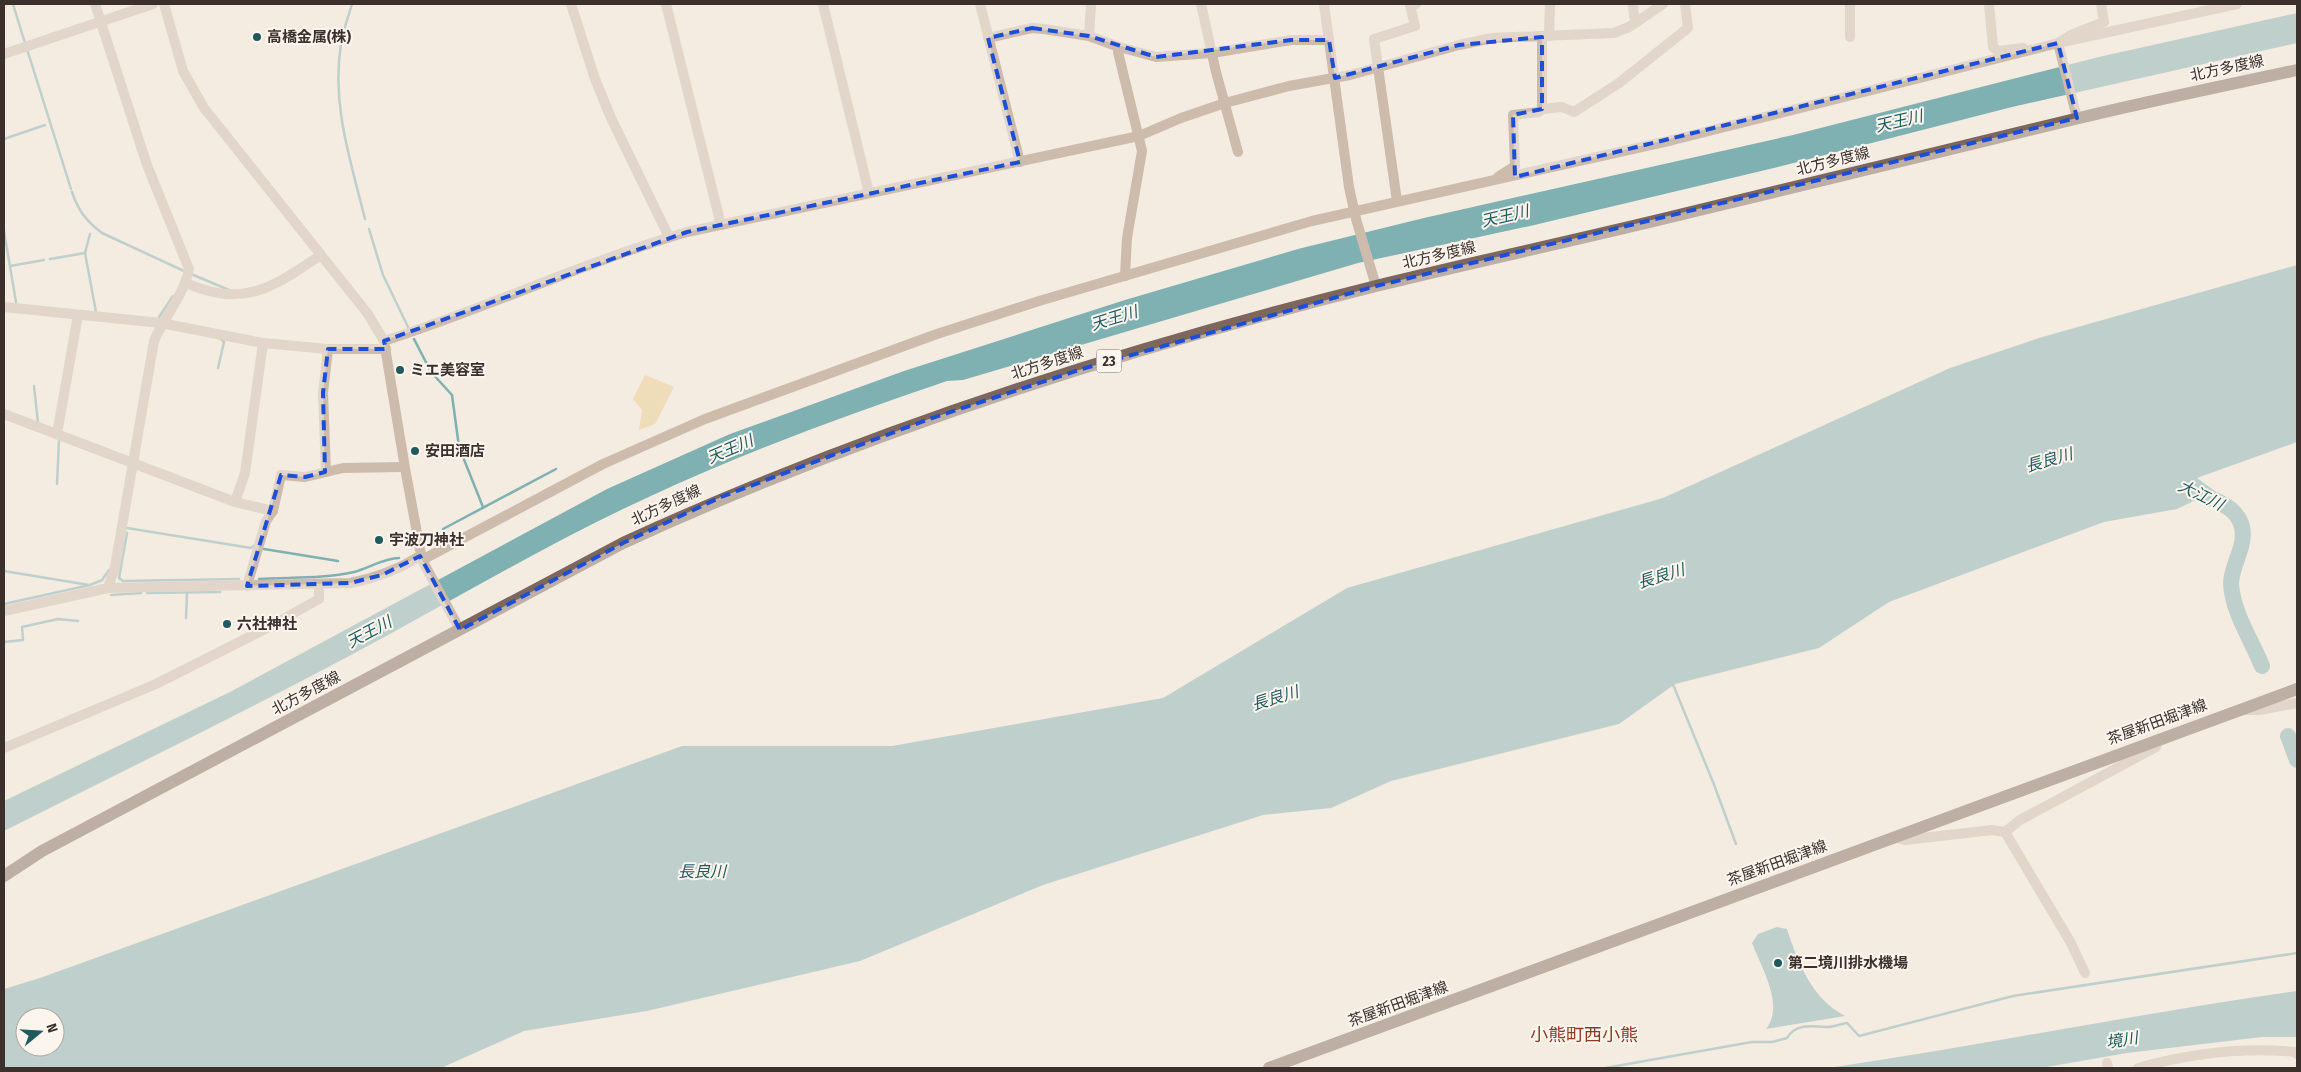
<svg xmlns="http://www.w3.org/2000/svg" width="2301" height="1072" viewBox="0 0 2301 1072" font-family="'Fira Sans Condensed','Noto Sans JP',sans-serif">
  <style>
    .sand { fill: #efdcb8 }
    .water { fill: #7fb0b2; fill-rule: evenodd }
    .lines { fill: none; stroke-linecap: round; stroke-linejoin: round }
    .stream { stroke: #7fb0b2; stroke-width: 2.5 }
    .river { stroke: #7fb0b2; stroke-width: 16 }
    .minor { stroke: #cdbbac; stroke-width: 10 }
    .major { stroke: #7d675c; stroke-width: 12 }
    .marked { fill: none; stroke: #1d4ed8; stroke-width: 4; stroke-dasharray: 10 6; stroke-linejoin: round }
    .poi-dot { fill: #1f5a5e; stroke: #fbf5ee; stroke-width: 2 }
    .labels { text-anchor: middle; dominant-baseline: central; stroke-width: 4; stroke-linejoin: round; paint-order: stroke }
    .shield { fill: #fbf5ee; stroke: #756b66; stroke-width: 1 }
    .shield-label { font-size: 14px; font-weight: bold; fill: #3b302b }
    .poi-label { font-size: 15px; font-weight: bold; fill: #3b302b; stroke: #fbf5ee; text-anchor: start }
    .street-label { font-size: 15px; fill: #3b302b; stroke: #fbf5ee }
    .water-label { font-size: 16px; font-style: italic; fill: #1f5a5e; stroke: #fbf5ee }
    .quarter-label { font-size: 18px; fill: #8c3b22; stroke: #fbf5ee }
  </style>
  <rect width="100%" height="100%" fill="#f4ebe1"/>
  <path class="sand" d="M645,375L674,387L655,424L639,430L642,410L633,399Z"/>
  <g class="water">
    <path d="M2297,13V43L2012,107L1778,167L1530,226L1358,263L963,380L947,381C847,415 748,451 653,495C549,542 451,602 351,655C236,716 119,773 4,831V801L230,692L607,489L730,434L904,371L1125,300L1298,249L1424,218L1793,135L2103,56Z"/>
    <path d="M2297,265V442L2197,478L2215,491L2177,509L2104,522L1889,602L1819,648L1675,684L1619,724L1391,781L1331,808L1263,815L1043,885L860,961L647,1011L524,1031L441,1068H4V989L40,978L682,746H892L1163,698L1347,588L1663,498L1950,368L2039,338ZM25,1017H55V1047H25Z"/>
    <path d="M1777,927L1787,929C1798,963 1812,999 1845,1016L1766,1029C1785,1005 1761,967 1752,943L1758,934Z"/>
    <path d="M2297,991V1037H2262L2127,1053L2041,1068H1828C1985,1045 2140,1013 2297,991Z"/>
  </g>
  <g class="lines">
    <g class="stream">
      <path d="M13,4L25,43"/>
      <path d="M352,4C348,17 343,31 341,44C331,104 351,162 365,219"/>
      <path d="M27,49L71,189"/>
      <path d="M4,139L45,125"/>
      <path d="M72,192C78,210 86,221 102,233L184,271"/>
      <path d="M369,229L383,275L409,329"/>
      <path d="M4,231L16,302"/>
      <path d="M90,234L85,253L96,312"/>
      <path d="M50,259L85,253"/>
      <path d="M10,266L44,260"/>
      <path d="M191,274L229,290"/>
      <path d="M159,317L173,296"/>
      <path d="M414,339L431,372L452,395L459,447L483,507"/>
      <path d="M218,368L224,342L221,339"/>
      <path d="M34,386L38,423"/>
      <path d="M57,484L59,440"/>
      <path d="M127,528L251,548L255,545"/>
      <path d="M443,529L556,469"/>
      <path d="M127,533L119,578L123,581L239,579"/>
      <path d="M264,549L338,561"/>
      <path d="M4,571L89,585"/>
      <path d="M259,579C291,577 323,579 354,572C369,568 384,558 399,558"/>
      <path d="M147,593L220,592"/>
      <path d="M111,595L141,593"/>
      <path d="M4,604L90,585L102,580L109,570"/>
      <path d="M186,618L187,593"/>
      <path d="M4,642L23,640L22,627L58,619L78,621"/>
      <path d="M1672,682L1713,782L1736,844"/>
      <path d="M1605,1068L1752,1042H1772L1787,1038C1796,1023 1812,1026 1827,1027C1833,1027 1841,1024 1847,1023L1859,1036L2013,996L2297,953"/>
    </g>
    <g class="river">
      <path d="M2185,487C2212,501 2252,506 2241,547C2238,558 2231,572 2231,584C2233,613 2251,639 2262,666"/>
      <path d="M2288,736L2297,760"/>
    </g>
    <g class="minor">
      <path d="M95,4L147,165L189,269C184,295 164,317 154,341L115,567L108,588"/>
      <path d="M164,4L183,71L204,108L368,314L384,341L405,468L422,560L460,630"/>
      <path d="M571,4L595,79L611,118L669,237"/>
      <path d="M666,4L721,225"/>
      <path d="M823,4L869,193"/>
      <path d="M980,4L1020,162"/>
      <path d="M1201,4L1216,72L1238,152"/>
      <path d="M1324,4L1349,187L1356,219L1376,286"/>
      <path d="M1633,4L1634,16L1637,22"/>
      <path d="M1850,4V37"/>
      <path d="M1989,4L1993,47L1998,51L2023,48"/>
      <path d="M1089,36L1091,4"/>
      <path d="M1549,36L1550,4"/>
      <path d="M988,38L1032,28L1044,29L1089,36L1119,47L1156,57L1212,53L1291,40H1329"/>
      <path d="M1119,47L1118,52L1142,151L1127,238L1125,276"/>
      <path d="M4,54L153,4"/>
      <path d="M1542,109L1562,107L1574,112L1619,83L1688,28L1685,4"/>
      <path d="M2077,118L2058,43L2071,35L2104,22L2101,4"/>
      <path d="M1498,177L1515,166L1513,115L1539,112L1542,109V37"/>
      <path d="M1397,201L1374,39L1415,26L1410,5L1416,4"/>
      <path d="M186,283C244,309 273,287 321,255"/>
      <path d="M4,307L161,323L263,343L328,349H386"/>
      <path d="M384,341C487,308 584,262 687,232L1139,136L1181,118L1225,103L1289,86L1350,75L1459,45L1492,38L1614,33L1629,27L1663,4"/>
      <path d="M4,414L235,502L273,511L266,521L247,586"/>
      <path d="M57,434L78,315"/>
      <path d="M326,472L323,393L328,349"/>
      <path d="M235,502L245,473L263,343"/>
      <path d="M273,511L281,475L305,477L343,468L404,467"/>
      <path d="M422,560L603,464L705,419L934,335L1039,301L1312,221L1673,140L2058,43L2237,4"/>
      <path d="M4,611L108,588L350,583C375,578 399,570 421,555"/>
      <path d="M2244,710H2260L2297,703"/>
      <path d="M4,748L156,684L269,627L319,599V585"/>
      <path d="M2005,832L2020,820L2156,747L2159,740"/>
      <path d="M1893,837L1905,840L1992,830L2005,832L2071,943L2085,973"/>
      <path d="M2107,1063L2108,1068"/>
      <path d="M2138,1068C2188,1054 2243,1047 2296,1052L2297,1054"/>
    </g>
    <g class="major">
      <path d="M4,876L42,851L623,543C864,432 1119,350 1376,286C1478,261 1581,239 1683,214C1814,183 1944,150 2075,119C2149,101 2223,86 2297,70"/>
      <path d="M1269,1068L2297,689"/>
    </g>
  </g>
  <path d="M0 0H2301V1072H0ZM1032,28L1089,36L1156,57L1291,40H1329L1335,78L1459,45L1542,37V109L1513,115L1515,177L2058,43L2077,118L1376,286L1082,369L929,419L721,497L623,543L460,630L420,556L382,575L350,583L247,586L281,475L305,477L325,472L323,393L328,349H386L384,341L687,232L1020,162L988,38Z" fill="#f4ebe1" fill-opacity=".55" fill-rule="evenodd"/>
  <path class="marked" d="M1032,28L1089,36L1156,57L1291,40H1329L1335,78L1459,45L1542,37V109L1513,115L1515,177L2058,43L2077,118L1376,286L1082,369L929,419L721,497L623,543L460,630L420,556L382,575L350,583L247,586L281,475L305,477L325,472L323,393L328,349H386L384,341L687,232L1020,162L988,38Z"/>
  <g class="poi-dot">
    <circle cx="257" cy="37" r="5"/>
    <circle cx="400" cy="370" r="5"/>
    <circle cx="415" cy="451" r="5"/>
    <circle cx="379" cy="540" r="5"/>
    <circle cx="227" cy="624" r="5"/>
    <circle cx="1778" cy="963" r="5"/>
  </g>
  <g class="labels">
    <rect class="shield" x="1096.5" y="349.5" width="25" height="23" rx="4"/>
    <g class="shield-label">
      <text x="1109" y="361">23</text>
    </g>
    <g class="poi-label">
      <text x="267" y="37">高橋金属(株)</text>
      <text x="410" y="370">ミエ美容室</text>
      <text x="425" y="451">安田酒店</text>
      <text x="389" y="540">宇波刀神社</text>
      <text x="237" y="624">六社神社</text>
      <text x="1788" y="963">第二境川排水機場</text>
    </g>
    <g class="street-label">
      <text transform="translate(2227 68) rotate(-12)">北方多度線</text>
      <text transform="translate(1833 161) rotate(-14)">北方多度線</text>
      <text transform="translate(1439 255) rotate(-13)">北方多度線</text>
      <text transform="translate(1047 363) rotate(-18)">北方多度線</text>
      <text transform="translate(666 505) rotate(-25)">北方多度線</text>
      <text transform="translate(306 693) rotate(-28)">北方多度線</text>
      <text transform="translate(2157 722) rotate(-20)">茶屋新田堀津線</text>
      <text transform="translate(1777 863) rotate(-20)">茶屋新田堀津線</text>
      <text transform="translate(1398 1004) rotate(-20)">茶屋新田堀津線</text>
    </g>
    <g class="water-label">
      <text transform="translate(1899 121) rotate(-13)">天王川</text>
      <text transform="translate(1505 216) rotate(-13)">天王川</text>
      <text transform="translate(1114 318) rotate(-17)">天王川</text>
      <text transform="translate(730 449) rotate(-23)">天王川</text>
      <text transform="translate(2049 460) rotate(-16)">長良川</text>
      <text transform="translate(2201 495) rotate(26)">大江川</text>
      <text transform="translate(1661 576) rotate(-17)">長良川</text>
      <text transform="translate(369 632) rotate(-28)">天王川</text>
      <text transform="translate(1275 698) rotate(-17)">長良川</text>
      <text x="702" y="871">長良川</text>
      <text transform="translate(2122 1040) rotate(-9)">境川</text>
    </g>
    <g class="quarter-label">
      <text x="1584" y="1035">小熊町西小熊</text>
    </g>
  </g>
  <rect width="2301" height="1072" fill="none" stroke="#3b302b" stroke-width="10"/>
  <g transform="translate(40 1032) rotate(72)"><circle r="24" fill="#fbf5ee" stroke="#aea6a0"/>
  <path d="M0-4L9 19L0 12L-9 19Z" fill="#1f5a5e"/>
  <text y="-8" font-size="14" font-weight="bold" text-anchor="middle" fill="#3b302b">N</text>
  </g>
</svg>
